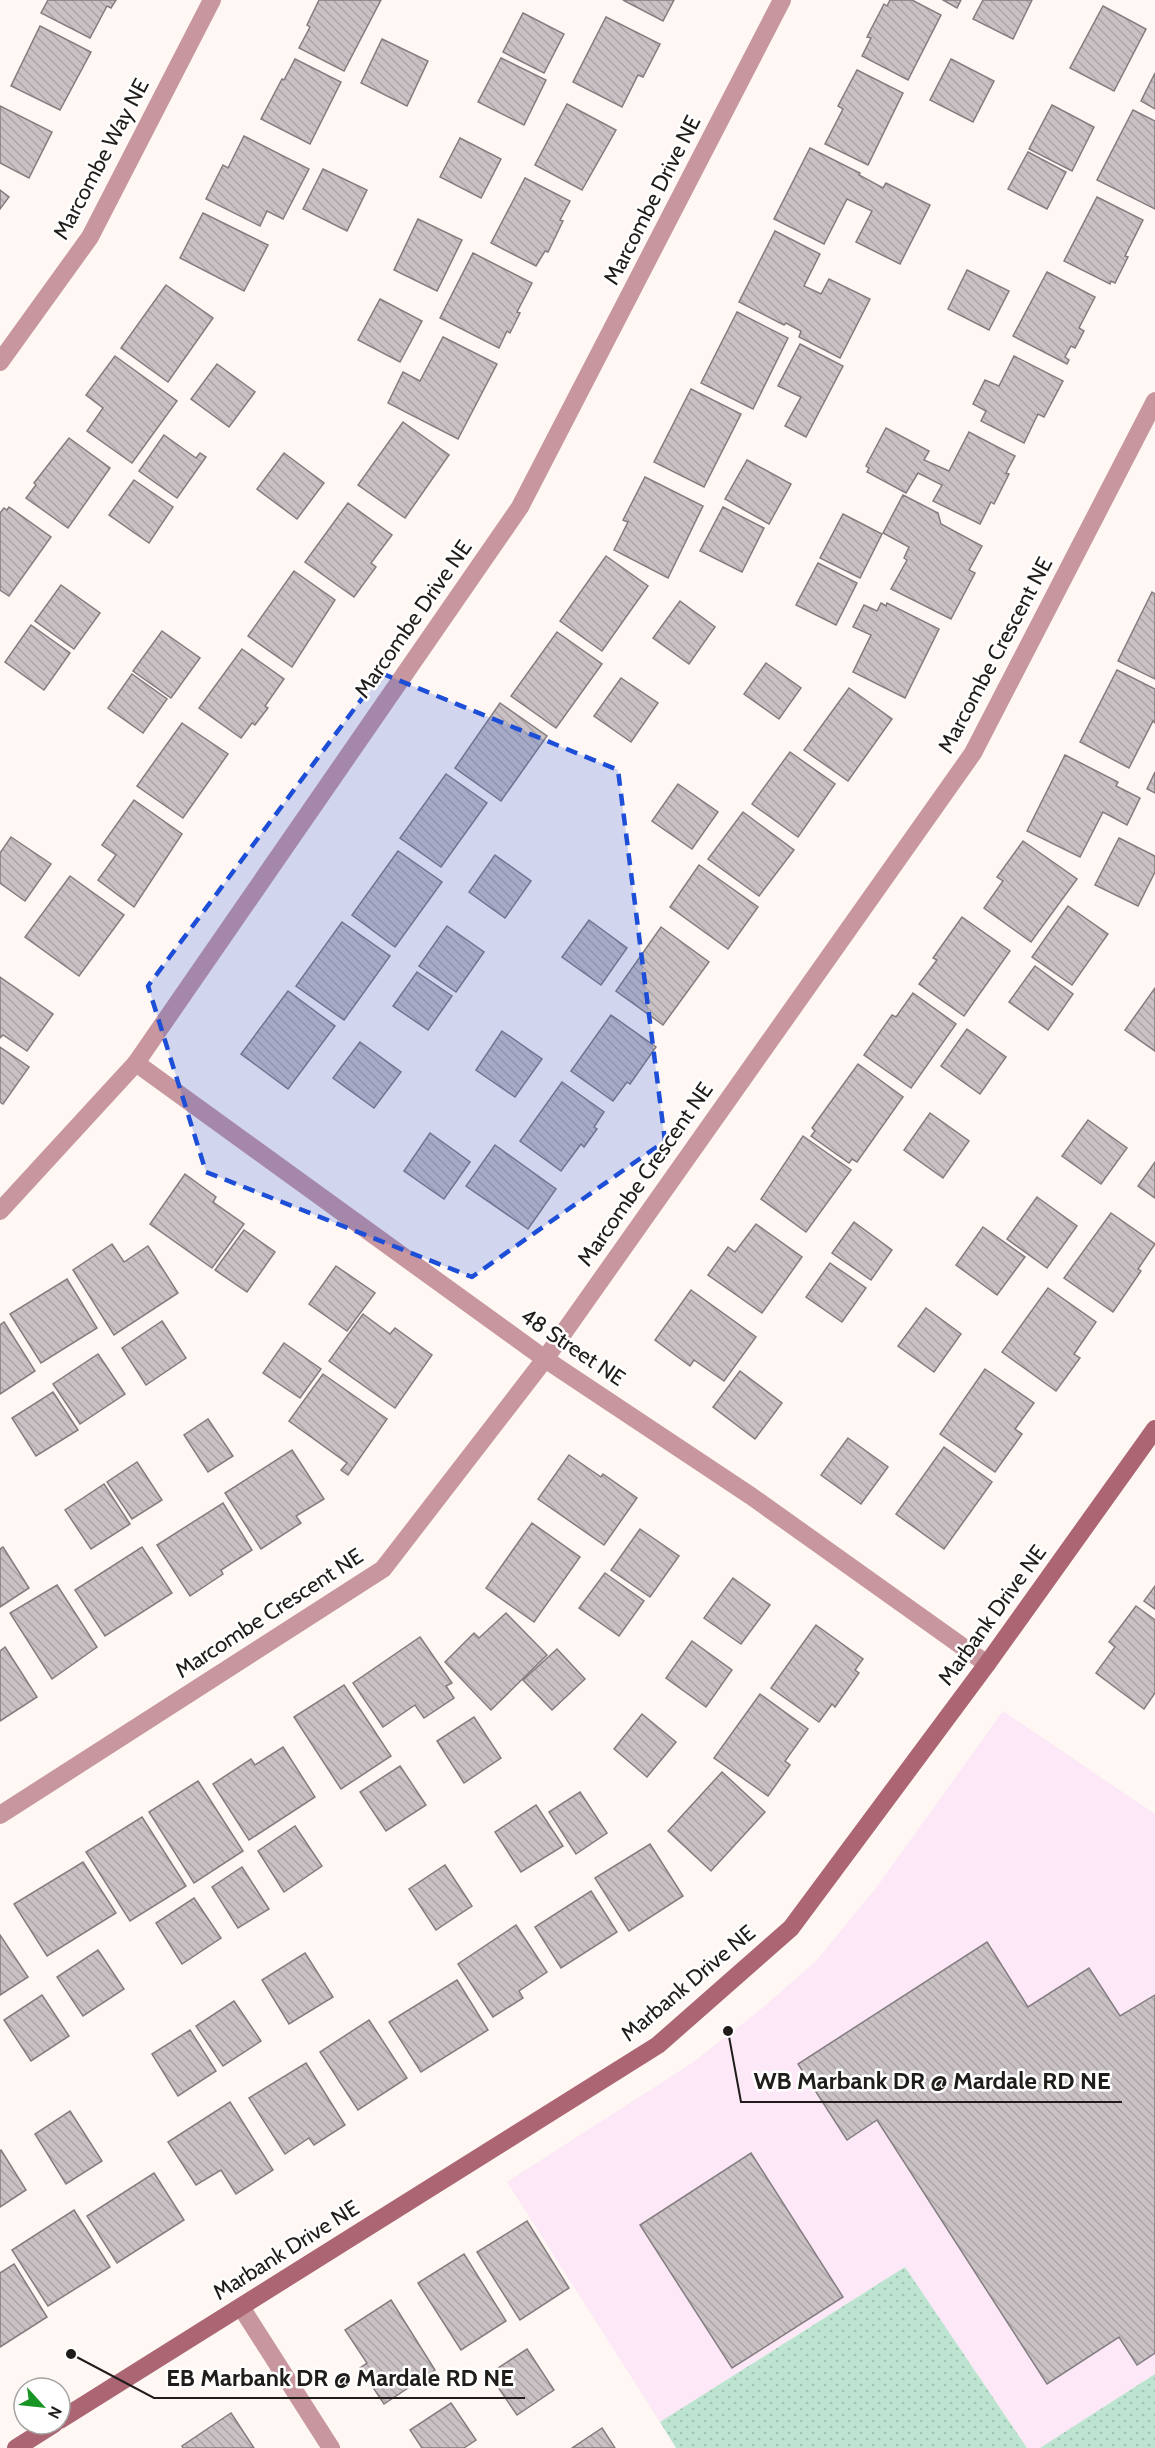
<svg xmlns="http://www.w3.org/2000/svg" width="1155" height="2448" viewBox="0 0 1155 2448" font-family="Cabin,sans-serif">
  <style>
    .education { fill: #fce8f7 }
    .park { fill: url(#park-dots) }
    .building { fill: url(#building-back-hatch); stroke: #847d80; stroke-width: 1.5 }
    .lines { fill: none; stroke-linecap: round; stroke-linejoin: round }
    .street { stroke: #c7969e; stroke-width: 18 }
    .secondary { stroke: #ab6573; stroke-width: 18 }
    .marked { fill: #1d4ed8; fill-opacity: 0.2; stroke: #1d4ed8; stroke-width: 4.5; stroke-dasharray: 12 8; stroke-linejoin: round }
    .labels { text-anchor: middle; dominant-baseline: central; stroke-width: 5; stroke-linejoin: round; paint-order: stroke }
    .street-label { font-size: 22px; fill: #1f1c1a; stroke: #fff }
    .leader { fill: none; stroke: #1f1c1a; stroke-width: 2 }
    .callout-dot { fill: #1f1c1a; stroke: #fff; stroke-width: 2 }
    .callout-label { font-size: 24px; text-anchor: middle; font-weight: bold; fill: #1f1c1a; stroke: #fff; stroke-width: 5; stroke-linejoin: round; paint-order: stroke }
  </style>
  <defs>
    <pattern id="park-dots" width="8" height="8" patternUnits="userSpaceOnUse" patternTransform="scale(1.5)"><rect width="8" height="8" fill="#bce4d0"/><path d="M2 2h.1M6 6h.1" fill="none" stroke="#a1c3b2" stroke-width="1.8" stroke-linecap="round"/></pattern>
    <pattern id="building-back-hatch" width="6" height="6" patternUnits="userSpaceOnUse" patternTransform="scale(1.5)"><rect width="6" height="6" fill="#c9c1c4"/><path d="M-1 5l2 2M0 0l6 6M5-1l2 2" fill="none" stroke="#aca5a8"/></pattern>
  </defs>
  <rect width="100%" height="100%" fill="#fef7f3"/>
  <path class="education" d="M1003,1711L1155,1814V2374L1040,2448H1027L905,2267L660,2422L507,2182L692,2063L760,2010L816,1961L876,1888Z"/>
  <g class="park">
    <path d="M905,2267L1027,2448H676L660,2422Z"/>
    <path d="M1155,2374V2448H1040Z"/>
  </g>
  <g class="building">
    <path d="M48,0H116L111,8L107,6L90,38L41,13Z"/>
    <path d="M319,0H381L344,71L299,48L310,27L307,25Z"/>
    <path d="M623,0H674L663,21Z"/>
    <path d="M890,0H912L941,15L908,80L862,56L871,38L867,37L884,4L887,6Z"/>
    <path d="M943,0H961L957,8Z"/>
    <path d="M983,0H1032L1013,39L973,19Z"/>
    <path d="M1103,6L1146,29L1114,91L1070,68Z"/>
    <path d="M523,13L564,34L544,73L503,52Z"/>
    <path d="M606,17L660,44L643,77L638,75L622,107L573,82Z"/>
    <path d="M40,26L91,52L60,110L11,86Z"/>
    <path d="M382,39L428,61L407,106L361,83Z"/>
    <path d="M501,58L546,80L524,125L478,102Z"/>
    <path d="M295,59L341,82L310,144L261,119L282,79L284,80Z"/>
    <path d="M951,59L994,81L973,122L930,100Z"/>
    <path d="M857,70L903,93L868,165L825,144L843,109L838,106Z"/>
    <path d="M1155,73V109L1141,101Z"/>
    <path d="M567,104L616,130L582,190L535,165Z"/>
    <path d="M1052,105L1094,127L1072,171L1029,149Z"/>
    <path d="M0,106L52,132L29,178L0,163Z"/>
    <path d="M1133,110L1155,121V209L1097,180Z"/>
    <path d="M244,136L309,169L283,219L267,211L260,226L206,199L223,165L228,168Z"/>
    <path d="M460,138L501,159L481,198L440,177Z"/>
    <path d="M810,148L860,173L859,175L883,188L886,183L930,205L900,264L856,242L872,211L847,199L824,244L774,219Z"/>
    <path d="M1028,152L1066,172L1047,209L1008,189Z"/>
    <path d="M323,169L367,190L347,231L303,209Z"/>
    <path d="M525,178L570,201L560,220L563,221L548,252L545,251L536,266L491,243Z"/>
    <path d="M0,190L9,197L0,209Z"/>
    <path d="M1097,197L1143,220L1125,256L1128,257L1115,283L1111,281L1110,284L1064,261Z"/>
    <path d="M203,213L268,245L244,291L180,258Z"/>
    <path d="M418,219L462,240L437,291L394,270Z"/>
    <path d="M775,231L820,254L804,286L821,294L829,279L870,299L840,358L799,337L801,331L786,323L784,325L739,302Z"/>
    <path d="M473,253L532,283L517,312L520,313L510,333L507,331L499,348L440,318Z"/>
    <path d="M967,270L1009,291L989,330L948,309Z"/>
    <path d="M1047,272L1095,297L1079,328L1084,331L1075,348L1071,346L1065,357L1069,360L1067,364L1013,336Z"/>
    <path d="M166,285L213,318L168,382L121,348Z"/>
    <path d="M380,299L422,321L400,362L358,340Z"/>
    <path d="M737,312L788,338L753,409L701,383Z"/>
    <path d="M443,337L497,364L458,439L388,403L403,372L420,381Z"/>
    <path d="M800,344L843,366L806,437L785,426L801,397L778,386Z"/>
    <path d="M115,356L177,401L132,463L87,431L103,408L86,395Z"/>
    <path d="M1014,356L1063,381L1044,417L1038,414L1024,443L981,421L986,411L973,404L985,380L999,386Z"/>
    <path d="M217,364L255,392L229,427L191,399Z"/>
    <path d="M691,389L741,414L704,487L654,462Z"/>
    <path d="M403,422L449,455L405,518L358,485Z"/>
    <path d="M886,428L929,451L924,460L949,471L969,432L1015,456L1006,473L1009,474L994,504L991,502L980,524L933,501L942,485L918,473L906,493L867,472L869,468L866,466Z"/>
    <path d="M164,435L196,458L200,453L206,457L177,498L139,471Z"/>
    <path d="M69,438L110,468L68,528L26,498L36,485L34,483Z"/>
    <path d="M284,453L324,483L297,519L257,489Z"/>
    <path d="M747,460L791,484L769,524L725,499Z"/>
    <path d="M645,477L703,506L668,578L614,550L628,522L623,520Z"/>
    <path d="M134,480L173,507L149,543L109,515Z"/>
    <path d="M903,495L938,513L941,524L982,546L969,570L975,573L951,619L891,589L907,560L904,558L909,547L883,533Z"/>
    <path d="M348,503L392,535L371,563L376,567L354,597L305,562Z"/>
    <path d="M9,507L51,537L9,596L0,590V513L4,508L7,510Z"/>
    <path d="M723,507L764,528L742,572L700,551Z"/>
    <path d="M843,514L882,534L860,578L820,558Z"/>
    <path d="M606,556L648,586L602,651L560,621Z"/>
    <path d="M818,563L857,583L836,625L796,605Z"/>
    <path d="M294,571L335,600L292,667L248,636Z"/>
    <path d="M61,585L100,613L74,649L35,621Z"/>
    <path d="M1152,592L1155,594V679L1118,661Z"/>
    <path d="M680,601L715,627L689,664L653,638Z"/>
    <path d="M881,603L886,606L887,603L939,629L905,698L853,672L871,635L853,627L864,605L877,611Z"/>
    <path d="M31,625L70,653L44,690L5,662Z"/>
    <path d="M162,631L200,658L171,698L133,671Z"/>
    <path d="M557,632L602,664L556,728L511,696Z"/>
    <path d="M242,649L284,679L265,706L268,708L255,725L252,723L241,738L199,708Z"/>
    <path d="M766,663L801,688L779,719L744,694Z"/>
    <path d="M1117,670L1155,689V723L1153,721L1129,768L1080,742Z"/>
    <path d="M132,674L167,699L143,733L108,708Z"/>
    <path d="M621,678L658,703L631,742L594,716Z"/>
    <path d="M849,688L892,719L848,781L804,750Z"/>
    <path d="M500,703L547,736L501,801L455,768Z"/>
    <path d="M182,723L228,754L183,818L137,786Z"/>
    <path d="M790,752L835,784L798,837L752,804Z"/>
    <path d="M1065,755L1118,782L1116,786L1140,798L1127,825L1103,812L1080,857L1027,831Z"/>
    <path d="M1155,772V793L1147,789Z"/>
    <path d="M446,774L487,803L441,867L400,838Z"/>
    <path d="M678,784L718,812L692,849L652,821Z"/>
    <path d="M134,800L182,834L134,907L98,880L116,855L102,845Z"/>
    <path d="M743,812L794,850L759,896L708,859Z"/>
    <path d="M11,837L51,864L25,901L0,883V853Z"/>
    <path d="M1119,838L1155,856V872L1138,906L1095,885Z"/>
    <path d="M1023,841L1077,879L1031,942L984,908L1003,881L997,877Z"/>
    <path d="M398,851L442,882L395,947L352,915Z"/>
    <path d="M495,855L531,881L505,918L469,892Z"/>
    <path d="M699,865L758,907L728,949L670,907Z"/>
    <path d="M70,876L124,915L79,976L25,937Z"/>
    <path d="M1068,906L1108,934L1072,985L1032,957Z"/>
    <path d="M962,917L1010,951L964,1016L919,984L937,960L933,958Z"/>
    <path d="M589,920L627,948L601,985L562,957Z"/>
    <path d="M342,922L390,956L344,1020L296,986Z"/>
    <path d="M447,926L484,952L456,992L419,966Z"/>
    <path d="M661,927L709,962L663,1025L616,991Z"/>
    <path d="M1035,966L1073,994L1048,1030L1009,1002Z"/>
    <path d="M417,972L452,996L428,1030L393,1006Z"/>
    <path d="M0,977L53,1014L27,1051L3,1035L0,1038Z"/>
    <path d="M1155,988V1051L1125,1030Z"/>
    <path d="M288,991L335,1026L288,1089L241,1054Z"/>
    <path d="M913,993L956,1024L911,1088L864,1055L892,1015L896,1017Z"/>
    <path d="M611,1015L656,1047L630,1084L627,1082L613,1101L571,1071Z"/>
    <path d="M967,1029L1006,1057L980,1094L941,1066Z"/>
    <path d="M502,1031L542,1059L515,1097L476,1070Z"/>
    <path d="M360,1042L401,1072L374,1108L333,1078Z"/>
    <path d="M0,1047L29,1067L3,1104L0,1102Z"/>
    <path d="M858,1064L903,1097L857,1162L852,1159L849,1163L811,1136L815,1131L812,1128Z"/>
    <path d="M562,1082L604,1112L594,1127L597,1129L584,1147L581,1144L561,1171L520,1141Z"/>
    <path d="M930,1113L969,1141L943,1178L904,1150Z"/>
    <path d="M1088,1120L1127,1148L1101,1184L1062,1156Z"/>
    <path d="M430,1133L470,1162L444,1199L404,1171Z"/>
    <path d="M803,1136L851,1170L806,1232L761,1199Z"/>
    <path d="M495,1145L556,1189L528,1229L466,1186Z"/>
    <path d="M1155,1162V1198L1138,1186Z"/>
    <path d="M185,1174L216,1197L213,1202L244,1224L212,1268L150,1224Z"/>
    <path d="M1037,1197L1077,1226L1047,1268L1007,1239Z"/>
    <path d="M1111,1213L1155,1244L1138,1269L1141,1271L1113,1312L1064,1278Z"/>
    <path d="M854,1222L892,1250L871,1280L832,1253Z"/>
    <path d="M756,1224L802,1257L762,1313L708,1275L728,1247L735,1252Z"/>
    <path d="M983,1227L1025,1257L997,1295L956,1265Z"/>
    <path d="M244,1230L275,1252L247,1292L215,1270Z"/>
    <path d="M112,1244L124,1262L148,1246L178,1293L114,1335L73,1270Z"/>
    <path d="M830,1263L866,1288L842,1322L806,1297Z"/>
    <path d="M336,1266L375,1293L347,1331L309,1304Z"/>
    <path d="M67,1279L97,1328L41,1363L10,1314Z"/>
    <path d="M1048,1288L1096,1322L1074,1354L1080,1358L1056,1391L1002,1352Z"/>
    <path d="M691,1290L756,1337L724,1381L694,1360L690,1366L655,1340Z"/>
    <path d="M926,1308L961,1334L934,1372L898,1346Z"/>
    <path d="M363,1314L390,1334L395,1328L432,1355L395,1408L329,1361Z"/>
    <path d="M162,1321L186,1358L146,1385L122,1348Z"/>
    <path d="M4,1322L35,1371L0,1394V1325Z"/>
    <path d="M284,1343L321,1369L300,1398L263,1373Z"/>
    <path d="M98,1354L125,1394L80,1424L53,1384Z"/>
    <path d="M985,1369L1034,1403L1015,1429L1022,1434L995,1472L940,1434Z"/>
    <path d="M740,1371L782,1403L755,1439L713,1407Z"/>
    <path d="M323,1374L387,1419L348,1475L341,1470L347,1463L289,1421Z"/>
    <path d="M53,1392L78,1430L36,1456L12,1418Z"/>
    <path d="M208,1419L233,1456L208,1472L184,1435Z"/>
    <path d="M848,1438L888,1467L861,1504L821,1475Z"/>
    <path d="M944,1447L992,1482L944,1549L896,1514Z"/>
    <path d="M292,1450L324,1499L296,1516L301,1523L261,1549L225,1493Z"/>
    <path d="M569,1455L601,1477L603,1474L637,1498L604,1545L538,1499Z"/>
    <path d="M137,1462L162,1500L132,1519L107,1482Z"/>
    <path d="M104,1484L130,1524L91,1549L65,1510Z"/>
    <path d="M223,1503L252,1550L221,1570L223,1574L190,1596L157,1545Z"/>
    <path d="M532,1523L580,1557L534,1622L486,1588Z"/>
    <path d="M640,1529L679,1556L650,1597L611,1570Z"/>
    <path d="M3,1547L29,1588L0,1607V1549Z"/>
    <path d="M142,1547L172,1593L105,1636L75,1590Z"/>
    <path d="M605,1573L644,1601L619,1636L579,1608Z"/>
    <path d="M733,1578L770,1605L741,1644L704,1618Z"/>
    <path d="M57,1585L97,1647L52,1679L10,1613Z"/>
    <path d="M1155,1586V1609L1144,1601Z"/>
    <path d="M1136,1606L1155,1620V1693L1144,1709L1096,1673L1115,1647L1109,1642Z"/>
    <path d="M506,1613L547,1655L491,1710L445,1662L474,1633L479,1638Z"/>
    <path d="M816,1625L863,1659L855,1670L859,1673L835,1707L832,1704L819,1722L771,1688Z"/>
    <path d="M420,1637L452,1683L446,1686L454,1698L424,1718L415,1705L383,1727L353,1683Z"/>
    <path d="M692,1641L732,1670L706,1707L666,1678Z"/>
    <path d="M5,1647L37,1697L0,1721V1651Z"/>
    <path d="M557,1649L585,1679L552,1710L523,1680Z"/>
    <path d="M344,1685L391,1756L341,1789L294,1717Z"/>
    <path d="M760,1694L808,1729L785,1761L790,1765L768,1796L714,1758Z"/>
    <path d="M642,1714L676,1742L647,1777L614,1749Z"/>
    <path d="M474,1717L501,1758L464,1783L437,1741Z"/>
    <path d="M283,1747L315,1797L249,1840L213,1784L251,1759L255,1765Z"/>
    <path d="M400,1766L426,1805L386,1831L360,1792Z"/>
    <path d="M722,1772L765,1812L711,1871L668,1831Z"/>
    <path d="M198,1781L243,1851L194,1883L149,1812Z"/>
    <path d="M580,1792L607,1833L576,1854L549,1812Z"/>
    <path d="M536,1805L563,1846L521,1872L495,1832Z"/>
    <path d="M142,1817L186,1886L130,1921L86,1852Z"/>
    <path d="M295,1826L322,1866L284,1892L258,1851Z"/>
    <path d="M650,1844L683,1896L629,1931L595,1878Z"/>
    <path d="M83,1862L116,1913L47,1956L14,1904Z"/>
    <path d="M445,1865L472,1906L436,1930L409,1889Z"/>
    <path d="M242,1867L269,1909L238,1928L212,1887Z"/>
    <path d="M591,1891L617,1932L561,1968L535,1927Z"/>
    <path d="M194,1898L221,1938L182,1964L156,1923Z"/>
    <path d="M516,1925L547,1972L519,1991L523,1998L493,2017L458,1964Z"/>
    <path d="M0,1935L28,1977L0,1995Z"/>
    <path d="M987,1942L1028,2007L1089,1968L1120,2016L1155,1995V2353L1137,2365L1119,2337L1047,2384L877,2120L847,2140L798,2064Z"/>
    <path d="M98,1950L124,1989L83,2016L57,1977Z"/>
    <path d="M305,1953L333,1997L289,2024L262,1980Z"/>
    <path d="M457,1980L488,2030L421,2072L389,2022Z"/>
    <path d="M42,1995L69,2036L31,2061L4,2020Z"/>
    <path d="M234,2001L261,2041L223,2066L196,2026Z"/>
    <path d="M369,2020L407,2078L358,2110L320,2052Z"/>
    <path d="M190,2030L216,2071L178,2096L152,2054Z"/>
    <path d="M306,2063L345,2125L314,2145L309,2138L285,2154L249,2098Z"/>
    <path d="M230,2102L273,2170L236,2194L221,2170L196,2185L168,2142Z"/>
    <path d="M70,2111L102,2161L66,2184L35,2134Z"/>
    <path d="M1,2150L26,2190L0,2207V2151Z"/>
    <path d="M751,2153L843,2297L732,2368L640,2225Z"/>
    <path d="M154,2173L184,2220L117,2263L87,2216Z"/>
    <path d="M74,2210L110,2267L48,2306L12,2250Z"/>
    <path d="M527,2221L569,2288L520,2320L477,2252Z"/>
    <path d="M464,2254L506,2321L461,2350L418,2283Z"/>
    <path d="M14,2264L47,2317L0,2347V2273Z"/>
    <path d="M391,2300L435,2370L384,2404L360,2368L367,2363L345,2330Z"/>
    <path d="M527,2349L554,2390L517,2415L489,2374Z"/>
    <path d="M451,2403L476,2440L464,2448H422L410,2430Z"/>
    <path d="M231,2413L254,2448H183L182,2446Z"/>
    <path d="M602,2428L615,2448H572Z"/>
  </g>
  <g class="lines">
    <g class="street">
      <path d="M0,362L90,237L212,0"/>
      <path d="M136,1063L545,1359L751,1496L987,1664"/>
      <path d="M0,1211L136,1063L520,507L782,0"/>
      <path d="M0,1815L383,1569L545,1359L973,753L1155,401"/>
      <path d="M241,2307L331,2448"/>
    </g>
    <g class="secondary">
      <path d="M60,2420L658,2045L791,1928L987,1664L1155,1429"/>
      <path d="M16,2448L54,2424"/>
    </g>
  </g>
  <path class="marked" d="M381,673L618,770L665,1141L472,1277L206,1172L148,986Z"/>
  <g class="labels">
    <g class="street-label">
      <text transform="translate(101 159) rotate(-62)">Marcombe Way NE</text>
      <text transform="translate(652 200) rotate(-63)">Marcombe Drive NE</text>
      <text transform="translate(413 619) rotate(-55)">Marcombe Drive NE</text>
      <text transform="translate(995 655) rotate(-62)">Marcombe Crescent NE</text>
      <text transform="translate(645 1174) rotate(-55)">Marcombe Crescent NE</text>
      <text transform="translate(573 1347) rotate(34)">48 Street NE</text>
      <text transform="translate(269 1613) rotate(-33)">Marcombe Crescent NE</text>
      <text transform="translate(992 1615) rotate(-54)">Marbank Drive NE</text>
      <text transform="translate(688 1983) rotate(-40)">Marbank Drive NE</text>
      <text transform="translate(286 2250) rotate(-32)">Marbank Drive NE</text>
    </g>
  </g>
  <path class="leader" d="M728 2031L741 2102H1122M71 2354L154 2398H525"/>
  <g class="callout-dot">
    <circle cx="728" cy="2031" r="6"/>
    <circle cx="71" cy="2354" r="6"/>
  </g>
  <g class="callout-label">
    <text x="932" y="2089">WB Marbank DR @ Mardale RD NE</text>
    <text x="340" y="2386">EB Marbank DR @ Mardale RD NE</text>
  </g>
  <g transform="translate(42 2406) rotate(117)"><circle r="28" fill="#ffffff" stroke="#a5a4a3" stroke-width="1.5"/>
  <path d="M0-4.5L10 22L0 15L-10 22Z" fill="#199525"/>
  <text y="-9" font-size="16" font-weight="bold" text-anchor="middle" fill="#1f1c1a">N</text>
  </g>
</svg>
